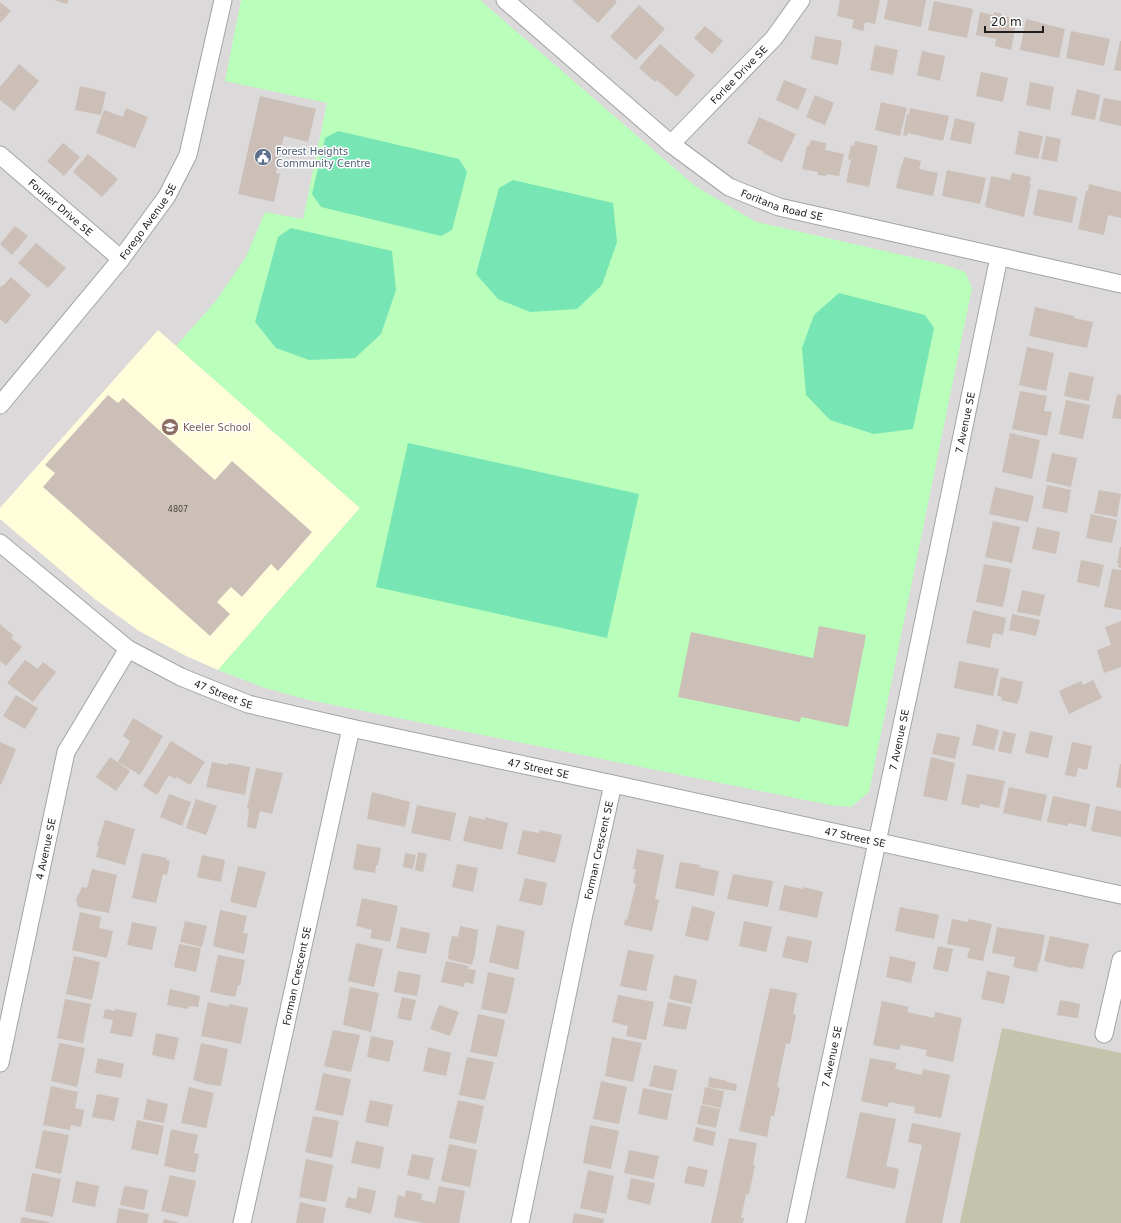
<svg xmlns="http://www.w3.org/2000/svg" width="1121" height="1223" viewBox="0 0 1121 1223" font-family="'DejaVu Sans',sans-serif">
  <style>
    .residential { fill: #dbd9d9 }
    .education { fill: #fffdda }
    .construction { fill: #c4c3ac }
    .park { fill: #bafebb }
    .pitch { fill: #78e5b5 }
    .building { fill: #cbbfb7 }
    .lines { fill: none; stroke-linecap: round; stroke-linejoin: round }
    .minor-casing { stroke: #a4a4a4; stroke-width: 19 }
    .minor { stroke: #fff; stroke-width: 17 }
    .labels { text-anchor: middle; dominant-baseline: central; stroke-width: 3; stroke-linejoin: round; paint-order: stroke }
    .number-label { font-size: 8px; fill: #484644 }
    .street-label { font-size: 10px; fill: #1d1d1d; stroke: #fff }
    .service-label { font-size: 10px; fill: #4e5e75; stroke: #fff; text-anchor: start }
    .education-label { font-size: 10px; fill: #785e54; stroke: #fff; text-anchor: start }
  </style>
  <rect width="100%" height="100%" fill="#efeae1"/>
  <rect class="residential" x="0" y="0" width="1121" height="1223"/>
  <path class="education" d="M158,330L360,508L218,670L186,656L139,631L96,600L0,519V508Z"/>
  <path class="construction" d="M1002,1028L1121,1053V1223H960Z"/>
  <path class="park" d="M241,0H480L695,186L756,222L942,264L965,272L972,288L869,792L851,807L830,805L309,700L265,688L218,670L360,508L176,346L215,302L246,257L265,212L303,219L327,103L225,81Z"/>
  <g class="pitch">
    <path d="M338,131L459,159L467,172L452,230L441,236L321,207L312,194L325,138Z"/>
    <path d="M513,180L613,203L617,242L602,285L577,309L530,312L498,299L476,274L499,188Z"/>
    <path d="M291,228L392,251L396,290L381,334L355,358L309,360L276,348L255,322L278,237Z"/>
    <path d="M839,293L925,315L934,328L913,429L874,434L830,420L806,395L802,348L814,315Z"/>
    <path d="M408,443L639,494L607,638L376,587Z"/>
  </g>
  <g class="building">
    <path d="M54,0H68L67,4Z"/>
    <path d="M572,0H615L617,2L598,23Z"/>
    <path d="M840,0H880L875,24L865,22L863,31L852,28L854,20L837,16Z"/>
    <path d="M888,0H926L921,27L884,19Z"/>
    <path d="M934,1L973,9L967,38L928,30Z"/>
    <path d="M0,2L11,11L0,23Z"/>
    <path d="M639,5L665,29L636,60L610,37Z"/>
    <path d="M980,12L994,15V12L1002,14V16L1017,19L1011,50L995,46L996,39L976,35Z"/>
    <path d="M1026,19L1065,29L1059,58L1020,50Z"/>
    <path d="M705,26L723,41L712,54L694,38Z"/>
    <path d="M1071,31L1110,39L1104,66L1066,58Z"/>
    <path d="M815,36L842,41L838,65L811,59Z"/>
    <path d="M1120,41H1121V71L1114,70Z"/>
    <path d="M660,44L695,75L677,97L657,80L655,82L639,68Z"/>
    <path d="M875,45L898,50L893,75L870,70Z"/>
    <path d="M922,51L945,56L940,81L917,75Z"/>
    <path d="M19,64L39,81L14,111L0,100V87Z"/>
    <path d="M981,72L1008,78L1003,102L976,96Z"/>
    <path d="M784,80L807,89L798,110L776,100Z"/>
    <path d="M1030,82L1054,87L1050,110L1026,105Z"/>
    <path d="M80,86L106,92L101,115L75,110Z"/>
    <path d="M1077,89L1100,95L1095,120L1071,115Z"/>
    <path d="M815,95L834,103L825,125L806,117Z"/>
    <path d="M260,96L316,109L308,142L284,136L276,173L280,174L274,202L238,194Z"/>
    <path d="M1104,98L1121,101V126L1099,121Z"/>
    <path d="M881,102L907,108L900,136L875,130Z"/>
    <path d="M126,108L148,117L135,148L96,133L104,110L123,117Z"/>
    <path d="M910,108L949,116L943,141L908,133L907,136L903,135L907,114L909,115Z"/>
    <path d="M759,117L796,134L782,162L763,153L764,152L747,143Z"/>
    <path d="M955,118L975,123L971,144L950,140Z"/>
    <path d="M1019,131L1043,136L1038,159L1015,154Z"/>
    <path d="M1046,136L1061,139L1057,162L1041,159Z"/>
    <path d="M811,140L826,143L825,150L844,154L839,176L826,174V176L818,175V172L802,169L807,146H809Z"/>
    <path d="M855,141L878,146L869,187L846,182L851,160L848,159L851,145L854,146Z"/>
    <path d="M63,143L80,157L64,176L47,161Z"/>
    <path d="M88,154L118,179L102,197L73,172Z"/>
    <path d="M904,157L921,161L919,169L938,173L933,196L896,188L901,166H902Z"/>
    <path d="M947,170L986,178L980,204L942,196Z"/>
    <path d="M1012,173L1031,177L1029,184H1031L1024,217L985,207L991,176L1010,180Z"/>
    <path d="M1089,184L1121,192V218L1108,215L1104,235L1078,229L1086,191H1088Z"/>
    <path d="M1038,189L1077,197L1072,223L1033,215Z"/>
    <path d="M15,226L28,236L12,255L0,244Z"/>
    <path d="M36,243L66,268L48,288L18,263Z"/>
    <path d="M11,277L31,295L6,324L0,319V288L2,285L3,286Z"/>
    <path d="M1035,307L1074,316V318L1093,322L1087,348L1029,336Z"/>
    <path d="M1027,347L1054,353L1046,391L1019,385Z"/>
    <path d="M1069,372L1094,377L1089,401L1064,396Z"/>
    <path d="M1020,391L1047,396L1044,411L1052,412L1047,436L1012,429Z"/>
    <path d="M1117,394L1121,395V419L1112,418Z"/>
    <path d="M108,395L118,403L123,398L215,480L232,461L312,532L278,571L271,564L242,597L231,587L217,602L230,614L210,636L43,487L55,473L45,465Z"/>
    <path d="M1066,400L1090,405L1083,439L1059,434Z"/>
    <path d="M1010,433L1040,440L1032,479L1002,472Z"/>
    <path d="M1052,453L1077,458L1071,487L1046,481Z"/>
    <path d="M1047,485L1071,490L1067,513L1042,508Z"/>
    <path d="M995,487L1034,496L1028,522L989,514Z"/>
    <path d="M1099,490L1121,494L1117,517L1094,513Z"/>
    <path d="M1091,514L1117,520L1112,543L1086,538Z"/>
    <path d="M993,521L1020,527L1012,563L985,557Z"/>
    <path d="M1037,527L1060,532L1056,554L1032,549Z"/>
    <path d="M1120,547H1121V568L1118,567L1119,563H1117Z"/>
    <path d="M1081,560L1104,565L1099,587L1077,582Z"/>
    <path d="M984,564L1011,569L1003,607L976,602Z"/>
    <path d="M1112,569L1121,570V610L1104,607Z"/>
    <path d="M1022,590L1045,595L1040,616L1017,612Z"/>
    <path d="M973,610L1006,618L1003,635L993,633L990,648L966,643Z"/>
    <path d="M1012,614L1040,620L1036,636L1009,630Z"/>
    <path d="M1121,621V667L1104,673L1097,650L1111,645L1105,627Z"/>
    <path d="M0,624L13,635L11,638L22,647L6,666L0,661Z"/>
    <path d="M819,626L866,635L848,727L801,717L800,722L678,697L691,632L813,658Z"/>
    <path d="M25,660L38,669L43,662L56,672L33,702L7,683Z"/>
    <path d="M959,661L999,669L993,696L954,688Z"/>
    <path d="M1001,677L1023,682L1019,700H1018L1017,704L1001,700L1002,697L997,696Z"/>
    <path d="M1093,680L1102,698L1069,714L1059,691L1081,681L1083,685Z"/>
    <path d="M16,695L38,708L25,729L3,716Z"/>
    <path d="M133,718L163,736L140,775L118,762L130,741L123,736Z"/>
    <path d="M977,724L999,730L994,750L972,745Z"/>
    <path d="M1003,731L1016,734L1011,754L998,751Z"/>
    <path d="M1030,731L1053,736L1048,758L1025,753Z"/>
    <path d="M937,733L960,737L955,759L932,754Z"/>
    <path d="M171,741L205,762L190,785L177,777L175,779L169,775L157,795L143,786Z"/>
    <path d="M0,742L16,749L1,785L0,784Z"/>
    <path d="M1072,742L1092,746L1087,770L1078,768L1076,777L1065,775Z"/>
    <path d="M110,757L130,771L116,791L96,777Z"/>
    <path d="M931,757L955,763L947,801L923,796Z"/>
    <path d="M212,762L228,765L229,763L250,767L245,795L206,787Z"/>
    <path d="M1120,764H1121V788L1116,787Z"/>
    <path d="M256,768L283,773L272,814L260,811L256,829L247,827L249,809L247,808Z"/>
    <path d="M967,774L1005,781L999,808L980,804L979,808L961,804Z"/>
    <path d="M1009,787L1047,795L1041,821L1003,813Z"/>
    <path d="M372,792L410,802L405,827L367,819Z"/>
    <path d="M169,794L191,802L182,826L160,817Z"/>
    <path d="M1053,796L1090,804L1086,827L1068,823V826L1047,822Z"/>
    <path d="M196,799L217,806L206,835L186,828Z"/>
    <path d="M417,805L456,813L450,841L411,833Z"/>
    <path d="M1096,806L1121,811V837L1091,831Z"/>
    <path d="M469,816L485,820V817L508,823L502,850L463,841Z"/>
    <path d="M105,820L135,829L125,865L96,857L99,846H97Z"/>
    <path d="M523,830L539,833L540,830L562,835L555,863L517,854Z"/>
    <path d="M357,844L381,848L378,865H376L375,873L353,869Z"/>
    <path d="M637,849L664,855L655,899L659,900L652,931L624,925L625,919L627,920L636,884L633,883L636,869H633Z"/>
    <path d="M418,852L427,854L423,872L415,870Z"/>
    <path d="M142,853L167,858L166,860L170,861L167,875L163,874L156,903L132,898Z"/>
    <path d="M405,853L416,855L413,869L403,867Z"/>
    <path d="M202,855L225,860L221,882L197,877Z"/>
    <path d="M680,862L700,865L699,867L719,871L714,896L675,888Z"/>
    <path d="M457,864L478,868L473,892L452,887Z"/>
    <path d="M238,866L266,872L256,908L230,902Z"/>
    <path d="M92,869L117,875L109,913L78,907L76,901L78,894L80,892L82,887L87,888Z"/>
    <path d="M733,874L773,881L768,907L727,899Z"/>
    <path d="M525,878L547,883L542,906L519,901Z"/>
    <path d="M784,885L803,889L804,887L823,892L817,918L779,910Z"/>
    <path d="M362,898L398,906L390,942L370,938L372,930L356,926Z"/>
    <path d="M692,906L715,912L708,941L685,936Z"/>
    <path d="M900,907L939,915L934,939L895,931Z"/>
    <path d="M220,910L247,916L243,933L248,934L244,954L213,946Z"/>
    <path d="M80,912L101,917L99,928L113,931L107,958L72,950Z"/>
    <path d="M952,919L968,922L969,919L992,924L983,961L967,958L970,948L947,944Z"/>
    <path d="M185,921L207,926L202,947L180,942Z"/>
    <path d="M744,921L772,927L766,952L739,946Z"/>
    <path d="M132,922L157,927L152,950L127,945Z"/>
    <path d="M497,925L525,931L518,970L489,962Z"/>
    <path d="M460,926L478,930L475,954L472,965L448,959L449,948L452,936L458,937Z"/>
    <path d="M401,927L430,933L426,954L396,948Z"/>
    <path d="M997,927L1045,935L1040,962H1039L1037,972L1013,967L1015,957L992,953Z"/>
    <path d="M787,936L812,941L808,963L782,957Z"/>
    <path d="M1050,936L1089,944L1083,969L1073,967L1072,968L1044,961Z"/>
    <path d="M356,943L383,949L374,987L348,981Z"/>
    <path d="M179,944L201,948L196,972L174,967Z"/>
    <path d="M938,946L953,949L948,972L933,969Z"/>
    <path d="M628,950L654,955L646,991L620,986Z"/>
    <path d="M218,955L245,960L240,986L238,985L235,997L210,992Z"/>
    <path d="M74,956L100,962L92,1000L66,994Z"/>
    <path d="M890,956L916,962L911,983L886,977Z"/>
    <path d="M446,961L469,966L468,969L476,970L473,984L465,982L464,987L441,982Z"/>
    <path d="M398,971L421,975L417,996L394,992Z"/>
    <path d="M987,971L1010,976L1004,1004L981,999Z"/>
    <path d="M488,972L515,978L507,1014L481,1009Z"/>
    <path d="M674,975L697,980L692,1004L669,999Z"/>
    <path d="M350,987L379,993L371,1032L343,1025Z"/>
    <path d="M770,988L797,993L793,1014L796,1015L790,1044L786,1043L777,1087L780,1088L774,1116H771L767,1137L739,1131Z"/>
    <path d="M170,989L200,996L198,1007L189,1006L188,1009L167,1005Z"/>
    <path d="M618,995L654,1002L646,1040L626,1036L628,1026L612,1022Z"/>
    <path d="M402,997L416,1000L411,1021L397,1018Z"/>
    <path d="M65,999L91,1004L83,1043L57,1038Z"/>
    <path d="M1060,1000L1080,1004L1078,1018L1057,1015Z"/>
    <path d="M882,1001L909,1007L907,1012L934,1018L935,1012L962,1018L953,1062L926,1056L927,1050L901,1045L899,1050L873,1045Z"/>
    <path d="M208,1002L229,1007V1004L248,1008L241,1044L201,1036Z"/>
    <path d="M668,1002L691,1007L686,1030L663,1026Z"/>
    <path d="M439,1005L459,1012L450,1036L430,1029Z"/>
    <path d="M105,1009L115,1011V1009L137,1013L132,1037L110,1033L113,1020L103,1018Z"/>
    <path d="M478,1014L505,1020L497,1057L470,1052Z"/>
    <path d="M333,1030L360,1035L351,1072L324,1066Z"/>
    <path d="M156,1033L179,1038L174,1060L152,1055Z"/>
    <path d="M371,1036L394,1041L389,1062L367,1057Z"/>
    <path d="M612,1037L642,1043L633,1082L605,1076Z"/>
    <path d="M59,1043L85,1048L77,1087L51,1081Z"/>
    <path d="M201,1043L228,1049L221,1086L206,1084L193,1080Z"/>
    <path d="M428,1047L451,1053L446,1076L423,1071Z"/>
    <path d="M467,1057L494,1062L485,1100L459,1095Z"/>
    <path d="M98,1058L124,1064L121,1078L95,1073Z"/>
    <path d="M870,1058L897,1063L895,1069L922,1075L923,1069L950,1075L941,1118L914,1113L915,1107L889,1102L888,1107L861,1101Z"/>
    <path d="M654,1065L677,1070L673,1091L649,1086Z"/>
    <path d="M323,1073L351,1079L343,1116L315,1110Z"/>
    <path d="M709,1077L727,1081V1082L737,1084L736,1091L708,1087Z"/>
    <path d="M601,1081L627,1087L619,1124L593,1119Z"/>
    <path d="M51,1086L78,1092L75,1108L84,1110L81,1127L71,1125L70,1130L43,1125Z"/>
    <path d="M189,1087L214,1093L206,1128L181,1123Z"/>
    <path d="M705,1087L724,1091L721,1108L702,1104Z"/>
    <path d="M643,1088L672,1094L667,1120L638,1114Z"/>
    <path d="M97,1094L119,1098L114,1121L92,1117Z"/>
    <path d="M147,1099L168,1104L164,1123L143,1119Z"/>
    <path d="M370,1100L393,1105L388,1127L365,1122Z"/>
    <path d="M458,1100L484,1106L476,1144L449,1138Z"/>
    <path d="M701,1105L720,1109L716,1128L697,1124Z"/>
    <path d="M860,1112L896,1119L886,1166L899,1169L895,1189L846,1178Z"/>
    <path d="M313,1116L339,1121L332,1158L305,1152Z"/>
    <path d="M137,1120L164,1126L158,1155L131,1149Z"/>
    <path d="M912,1123L961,1133L942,1223H905L922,1145L908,1142Z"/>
    <path d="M590,1125L619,1131L611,1169L583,1163Z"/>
    <path d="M696,1127L716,1132L713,1146L693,1141Z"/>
    <path d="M171,1129L198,1135L194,1153L199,1154L195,1173L164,1166Z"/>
    <path d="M43,1130L69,1135L61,1174L35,1168Z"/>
    <path d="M729,1138L757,1143L753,1165H755L749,1194H746L741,1218H744L743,1223H711Z"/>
    <path d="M356,1141L384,1147L380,1169L351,1163Z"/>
    <path d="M449,1144L477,1150L470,1187L441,1181Z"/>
    <path d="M629,1150L659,1156L654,1179L624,1173Z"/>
    <path d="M412,1154L434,1158L429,1180L407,1175Z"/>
    <path d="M306,1159L333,1165L326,1202L299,1197Z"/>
    <path d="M688,1166L708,1170L704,1187L684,1183Z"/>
    <path d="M588,1170L614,1176L606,1214L580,1208Z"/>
    <path d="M32,1173L61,1179L53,1217L25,1211Z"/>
    <path d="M170,1175L196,1181L188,1217L161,1211Z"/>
    <path d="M631,1178L655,1183L650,1205L627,1199Z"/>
    <path d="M76,1181L99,1186L95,1207L72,1202Z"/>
    <path d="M127,1186L148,1190L144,1210L120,1205L124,1187Z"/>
    <path d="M439,1186L465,1191L459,1223H424L394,1217L398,1195L405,1197L406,1190L422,1194L421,1200L435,1203Z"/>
    <path d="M358,1187L376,1191L371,1214L345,1207L348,1197L356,1199Z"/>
    <path d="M300,1202L326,1208L323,1223H296Z"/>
    <path d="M119,1208L149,1214L147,1223H116Z"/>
    <path d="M574,1213L604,1219L603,1223H572Z"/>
    <path d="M22,1217L49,1222V1223H20Z"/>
    <path d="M164,1219L178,1222V1223H163Z"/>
  </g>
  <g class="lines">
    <defs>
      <g id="minor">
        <path id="s1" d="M505,0L671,144L729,187L779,207L1121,284"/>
        <path id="s2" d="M671,144L774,38L801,0"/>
        <path id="s3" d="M0,155L121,259"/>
        <path id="s4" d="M0,405L121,259L167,196L188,155L223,0"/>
        <path id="s5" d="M0,543L128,649L181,677L248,704L351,728L613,784L1121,895"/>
        <path d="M1104,1034L1121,960"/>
        <path id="s6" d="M0,1063L66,752L128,649"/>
        <path id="s7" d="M242,1223L351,728"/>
        <path id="s8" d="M520,1223L582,923L613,784"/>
        <path id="s9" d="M796,1223L910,687L999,257"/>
      </g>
    </defs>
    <use href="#minor" class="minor-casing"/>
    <use href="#minor" class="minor"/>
  </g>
  <defs>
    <symbol id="civic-disc" viewBox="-11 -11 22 22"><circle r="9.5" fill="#5c6f8a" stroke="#fff"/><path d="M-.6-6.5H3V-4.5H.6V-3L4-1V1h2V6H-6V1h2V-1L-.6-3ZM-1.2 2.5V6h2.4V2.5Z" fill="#fff"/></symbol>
    <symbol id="school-disc" viewBox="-11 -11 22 22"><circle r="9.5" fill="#8d6e63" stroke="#fff"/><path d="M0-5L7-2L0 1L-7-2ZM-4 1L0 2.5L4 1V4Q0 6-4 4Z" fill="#fff"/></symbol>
  </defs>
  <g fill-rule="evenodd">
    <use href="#civic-disc" x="253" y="147" width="20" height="20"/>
    <use href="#school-disc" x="160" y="417" width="20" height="20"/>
  </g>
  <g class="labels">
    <g class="number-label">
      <text x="178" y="509">4807</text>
    </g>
    <g class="street-label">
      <text stroke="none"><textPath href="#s2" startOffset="97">Forlee Drive SE</textPath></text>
      <text stroke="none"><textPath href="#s1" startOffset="348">Foritana Road SE</textPath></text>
      <text stroke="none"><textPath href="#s3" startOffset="80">Fourier Drive SE</textPath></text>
      <text stroke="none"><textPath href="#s4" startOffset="236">Forego Avenue SE</textPath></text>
      <text stroke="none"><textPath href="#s9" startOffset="818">7 Avenue SE</textPath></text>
      <text stroke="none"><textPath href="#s5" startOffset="272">47 Street SE</textPath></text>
      <text stroke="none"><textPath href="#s9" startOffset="494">7 Avenue SE</textPath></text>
      <text stroke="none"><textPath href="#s5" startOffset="596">47 Street SE</textPath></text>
      <text stroke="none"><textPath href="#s5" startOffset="920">47 Street SE</textPath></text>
      <text stroke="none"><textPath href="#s6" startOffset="219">4 Avenue SE</textPath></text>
      <text stroke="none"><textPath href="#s8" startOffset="381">Forman Crescent SE</textPath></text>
      <text stroke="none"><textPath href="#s7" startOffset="253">Forman Crescent SE</textPath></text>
      <text stroke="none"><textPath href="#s9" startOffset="170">7 Avenue SE</textPath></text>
    </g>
    <g class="service-label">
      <text x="276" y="151">Forest Heights<tspan x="276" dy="12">Community Centre</tspan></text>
    </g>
    <g class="education-label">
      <text x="183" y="427">Keeler School</text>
    </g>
  </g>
  <path d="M985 26v6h58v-6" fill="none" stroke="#1d1d1d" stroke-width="2"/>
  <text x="991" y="26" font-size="12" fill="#1d1d1d" stroke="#ffffff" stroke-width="3" paint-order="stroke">20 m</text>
</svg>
